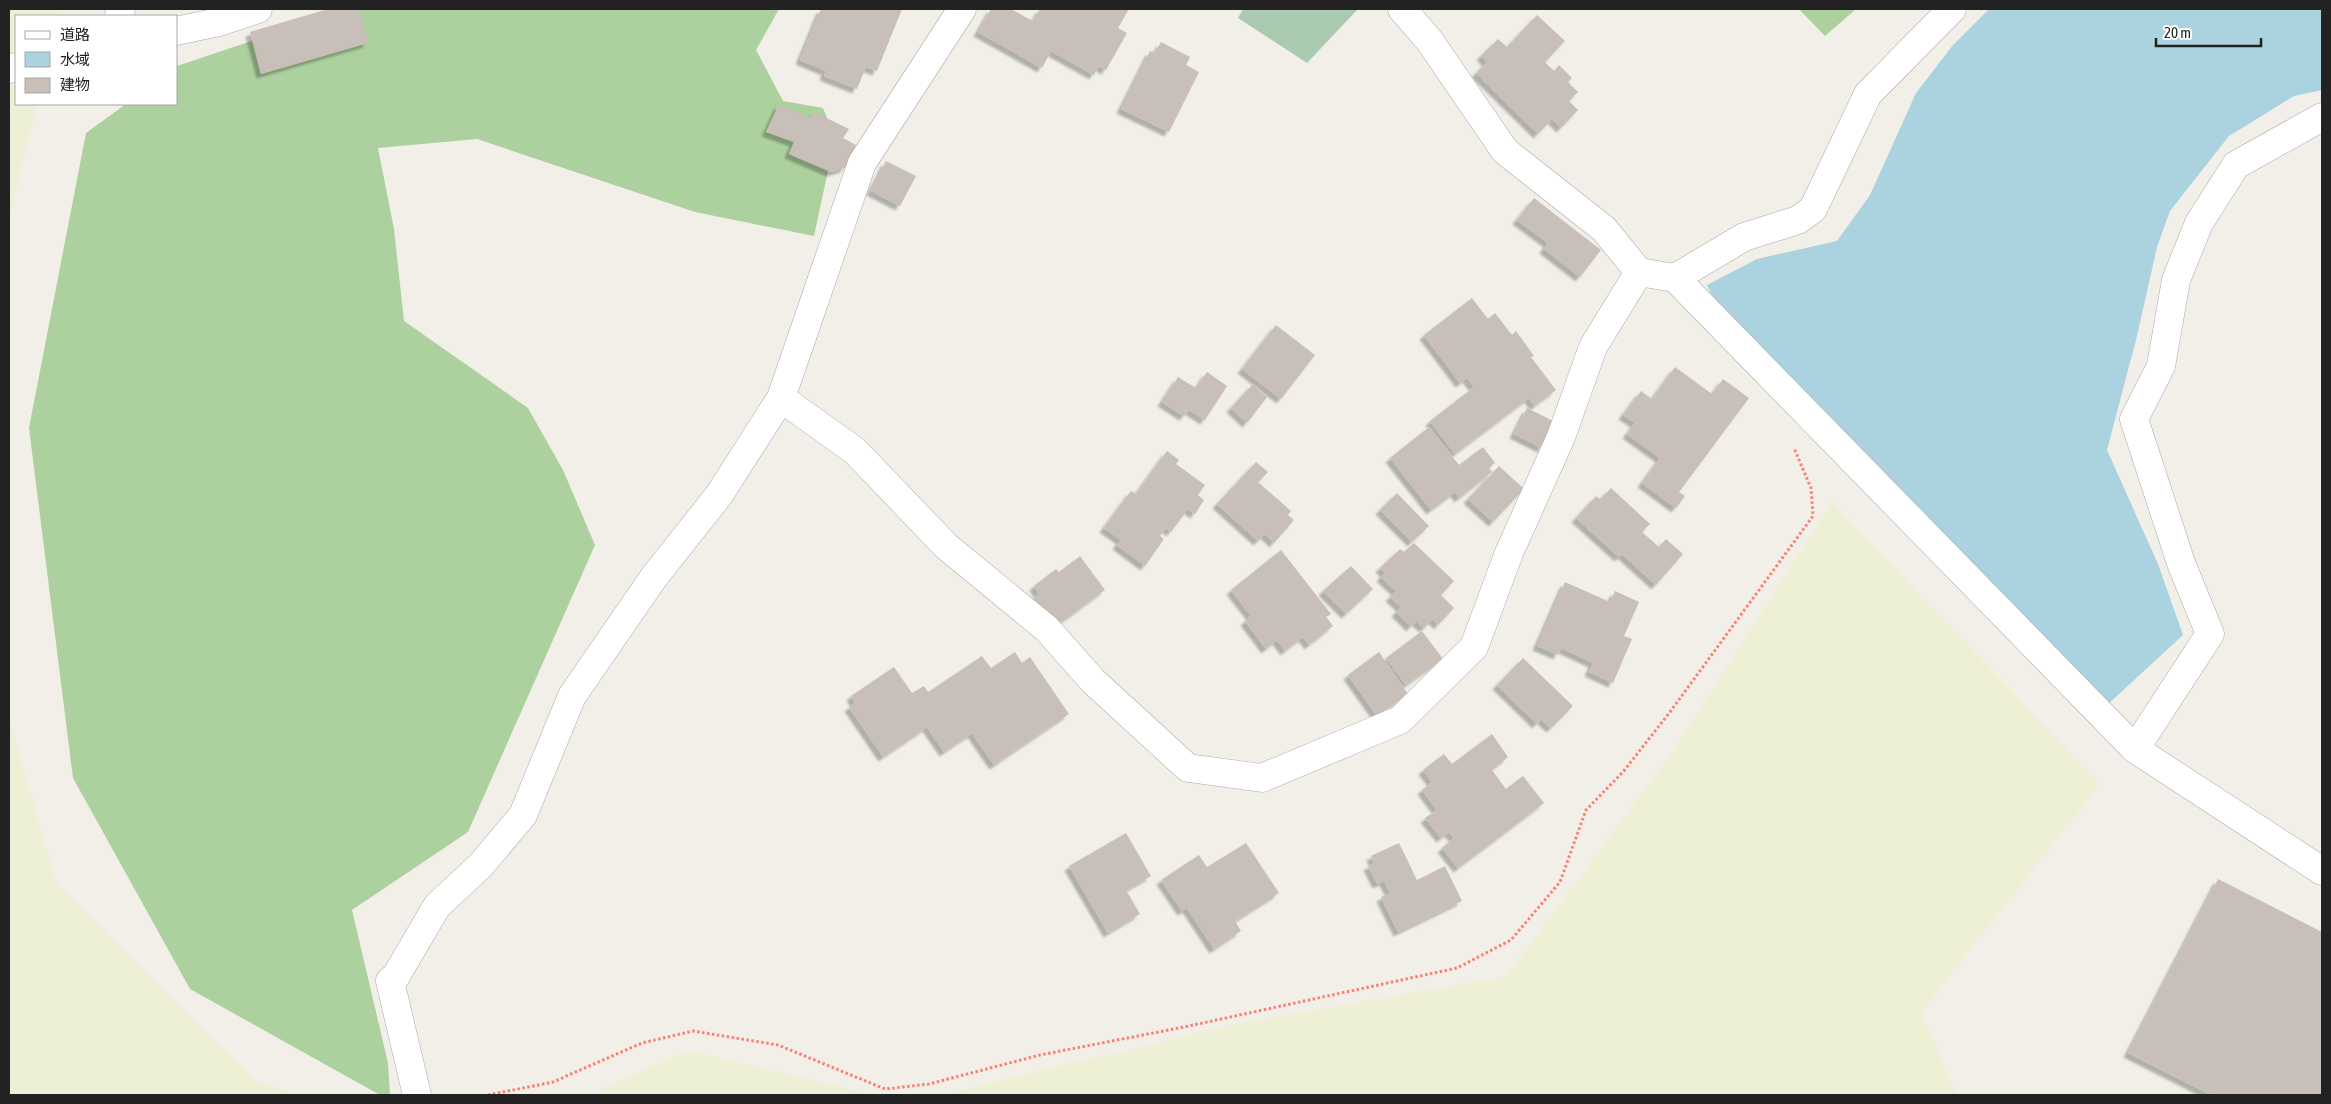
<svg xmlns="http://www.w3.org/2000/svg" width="2331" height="1104" viewBox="0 0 2331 1104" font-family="'Asap Condensed','Noto Sans JP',sans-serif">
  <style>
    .farmland { fill: #eef0d5 }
    .forest { fill: #add19e }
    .cemetery { fill: #aacbaf }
    .water { fill: #aad3df }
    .building { fill: #c7bfb8; filter: url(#shadow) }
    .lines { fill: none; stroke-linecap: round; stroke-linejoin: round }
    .street-casing { stroke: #a9a9a9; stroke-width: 29 }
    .path { stroke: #fa8072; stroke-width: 3; stroke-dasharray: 2.5 2.5; stroke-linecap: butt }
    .street { stroke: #fff; stroke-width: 28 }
  </style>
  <defs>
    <filter id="shadow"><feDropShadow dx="-4.5" dy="4.5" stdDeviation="1" flood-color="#0004"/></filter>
  </defs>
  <rect width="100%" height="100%" fill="#f2efe9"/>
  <g class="farmland">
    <path d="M9,9H63L60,16H16V104H37L9,218Z"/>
    <path d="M1832,502L2100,784L1921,1012L1957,1095H940L1230,1025L1507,976L1674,750Z"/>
    <path d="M9,718L56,882L258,1082L299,1095H9Z"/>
    <path d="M688,1050L873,1095H590Z"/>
  </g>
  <g class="forest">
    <path d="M347,9H779L756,50L783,101L823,108L835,138L814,236L695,212L477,139L378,148L394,229L404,321L528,408L563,470L595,545L468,832L352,910L388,1063L390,1095H380L190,989L73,778L29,428L86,133L126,104H176L177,66Z"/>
    <path d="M1799,9H1856L1825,36Z"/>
  </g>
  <path class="cemetery" d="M1243,9H1358L1307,63L1238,18Z"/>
  <path class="water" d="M1989,9H2322V90L2294,96L2229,136L2170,211L2157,247L2137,336L2107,450L2158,564L2183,635L2106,706L1714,301L1707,285L1757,259L1837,241L1870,195L1916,93L1953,45Z"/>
  <g class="building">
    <path d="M328,9H359L368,43L261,74L250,32Z"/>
    <path d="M821,9H902L877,71L866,67L857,89L824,76L826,71L800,60Z"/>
    <path d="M991,9H1011L1033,21L1040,9H1129L1118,28L1127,33L1106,70L1099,66L1094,75L1051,51L1042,68L978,32Z"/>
    <path d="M1537,15L1565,41L1545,62L1554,71L1559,65L1572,78L1568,82L1578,92L1569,101L1578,110L1561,128L1552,119L1538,134L1476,73L1487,62L1481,56L1498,39L1507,47Z"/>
    <path d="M1161,42L1190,57L1186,65L1199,72L1169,132L1121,109L1150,51L1155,53Z"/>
    <path d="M779,104L810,118L814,112L849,129L843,138L856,145L845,168L831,172L789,154L794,142L766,132Z"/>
    <path d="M886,161L916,176L900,206L871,191Z"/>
    <path d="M1534,198L1601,250L1580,277L1544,249L1548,243L1517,220Z"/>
    <path d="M1472,298L1488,319L1495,313L1512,335L1516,331L1534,356L1531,357L1556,390L1534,406L1529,398L1455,454L1430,421L1474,387L1467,378L1460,383L1424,335Z"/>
    <path d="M1276,325L1315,355L1281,399L1242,369Z"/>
    <path d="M1675,367L1712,394L1723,379L1749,398L1679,492L1685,496L1676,508L1642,483L1660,458L1627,434L1635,423L1623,415L1641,391L1652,399Z"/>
    <path d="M1207,372L1227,386L1205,420L1189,410L1184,416L1162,402L1178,377L1196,388Z"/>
    <path d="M1253,384L1267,397L1247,423L1231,408Z"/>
    <path d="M1527,408L1555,422L1542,448L1514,434Z"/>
    <path d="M1429,427L1459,465L1483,447L1495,463L1489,468L1492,472L1459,498L1455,492L1431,510L1390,458Z"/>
    <path d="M1167,451L1179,460L1176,464L1205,485L1198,495L1204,500L1195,514L1188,509L1171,532L1166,528L1160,536L1164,539L1145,566L1117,545L1121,540L1104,528L1131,491L1136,494Z"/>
    <path d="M1256,462L1268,472L1258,482L1291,511L1288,515L1294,520L1274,543L1265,534L1258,541L1217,504Z"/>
    <path d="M1499,466L1524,489L1493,522L1468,499Z"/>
    <path d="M1611,488L1650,524L1642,532L1659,547L1666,539L1683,554L1656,585L1622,554L1619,557L1576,518L1596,496L1600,499Z"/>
    <path d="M1397,493L1429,526L1412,542L1380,510Z"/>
    <path d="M1414,543L1454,581L1441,595L1454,608L1438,625L1433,619L1424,628L1416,621L1411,627L1396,612L1401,607L1390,597L1396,591L1381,577L1385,573L1380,568L1400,549L1404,552Z"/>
    <path d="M1281,550L1331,614L1326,617L1333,626L1309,645L1303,637L1285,651L1277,640L1266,649L1245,621L1251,616L1231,590Z"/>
    <path d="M1080,556L1105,590L1056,626L1034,598L1039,594L1034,586L1056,569L1059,572Z"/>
    <path d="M1351,566L1373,589L1346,614L1323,591Z"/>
    <path d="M1565,582L1610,602L1615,591L1639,602L1624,636L1632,639L1613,683L1589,672L1593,663L1561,648L1558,655L1537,646Z"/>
    <path d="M1422,631L1443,659L1406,685L1386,658Z"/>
    <path d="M1015,652L1022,663L1030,657L1069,714L994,765L972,733L944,752L927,727L883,757L849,707L855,703L851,696L894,667L912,693L924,686L928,692L982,656L991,668Z"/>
    <path d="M1379,652L1408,694L1377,716L1348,675Z"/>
    <path d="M1523,658L1573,706L1551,728L1541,719L1537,724L1497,685Z"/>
    <path d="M1492,734L1508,757L1492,770L1506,789L1523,776L1544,803L1458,868L1442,848L1454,838L1449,832L1441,838L1425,818L1437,810L1422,790L1432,782L1423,770L1444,754L1452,764Z"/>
    <path d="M1126,833L1151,876L1126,890L1140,914L1108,933L1069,866Z"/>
    <path d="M1246,843L1279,893L1235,921L1241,931L1214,949L1187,908L1182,911L1161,880L1199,855L1207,867Z"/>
    <path d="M1399,843L1417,880L1445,866L1462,901L1398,932L1381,897L1390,893L1384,881L1377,884L1368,866L1374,863L1371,856Z"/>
    <path d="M2218,879L2322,932V1095H2211L2128,1053Z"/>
  </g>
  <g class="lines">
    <defs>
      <g id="street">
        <path d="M1402,9L1429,40L1505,151L1604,229L1639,272L1675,278L2135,749L2322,871"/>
        <path d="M119,16L121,9"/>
        <path d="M176,31L219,22L258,9"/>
        <path d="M9,69L16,67"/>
        <path d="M1675,278L1744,237L1798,220L1813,209L1868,94L1952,9"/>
        <path d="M781,398L855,451L946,546L1047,629L1093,681L1188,768L1262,778L1400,720L1474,647L1509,553L1561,437L1593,347L1639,272"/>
        <path d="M2135,749L2210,634L2181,563L2134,419L2161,366L2176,280L2199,223L2236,165L2322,117"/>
        <path d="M417,1095L390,981L396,976L437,906L481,865L523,815L572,696L654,577L719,495L781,398L862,163L962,9"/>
      </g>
    </defs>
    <use href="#street" class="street-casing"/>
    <path class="path" d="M488,1095L553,1082L642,1043L693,1031L778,1045L885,1089L929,1084L1040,1055L1184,1027L1457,968L1511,940L1560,882L1586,810L1623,772L1670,712L1813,516L1811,488L1794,448"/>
    <use href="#street" class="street"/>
  </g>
  <rect width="2331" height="1104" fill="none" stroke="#222222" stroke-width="20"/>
  <rect x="15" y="15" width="162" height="90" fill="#ffffff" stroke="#a7a7a7"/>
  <rect x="25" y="31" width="25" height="8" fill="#ffffff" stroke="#a7a7a7"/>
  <text x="60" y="40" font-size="15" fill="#222222">道路</text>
  <rect x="25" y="52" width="25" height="15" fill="#aad3df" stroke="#a7a7a7"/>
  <text x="60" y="65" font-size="15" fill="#222222">水域</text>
  <rect x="25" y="78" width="25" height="15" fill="#c7bfb8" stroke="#a7a7a7"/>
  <text x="60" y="90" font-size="15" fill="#222222">建物</text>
  <path d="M2156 38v8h105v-8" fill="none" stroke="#222222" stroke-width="2.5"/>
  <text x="2164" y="38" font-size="15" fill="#222222" stroke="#ffffff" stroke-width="4" paint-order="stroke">20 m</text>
</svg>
